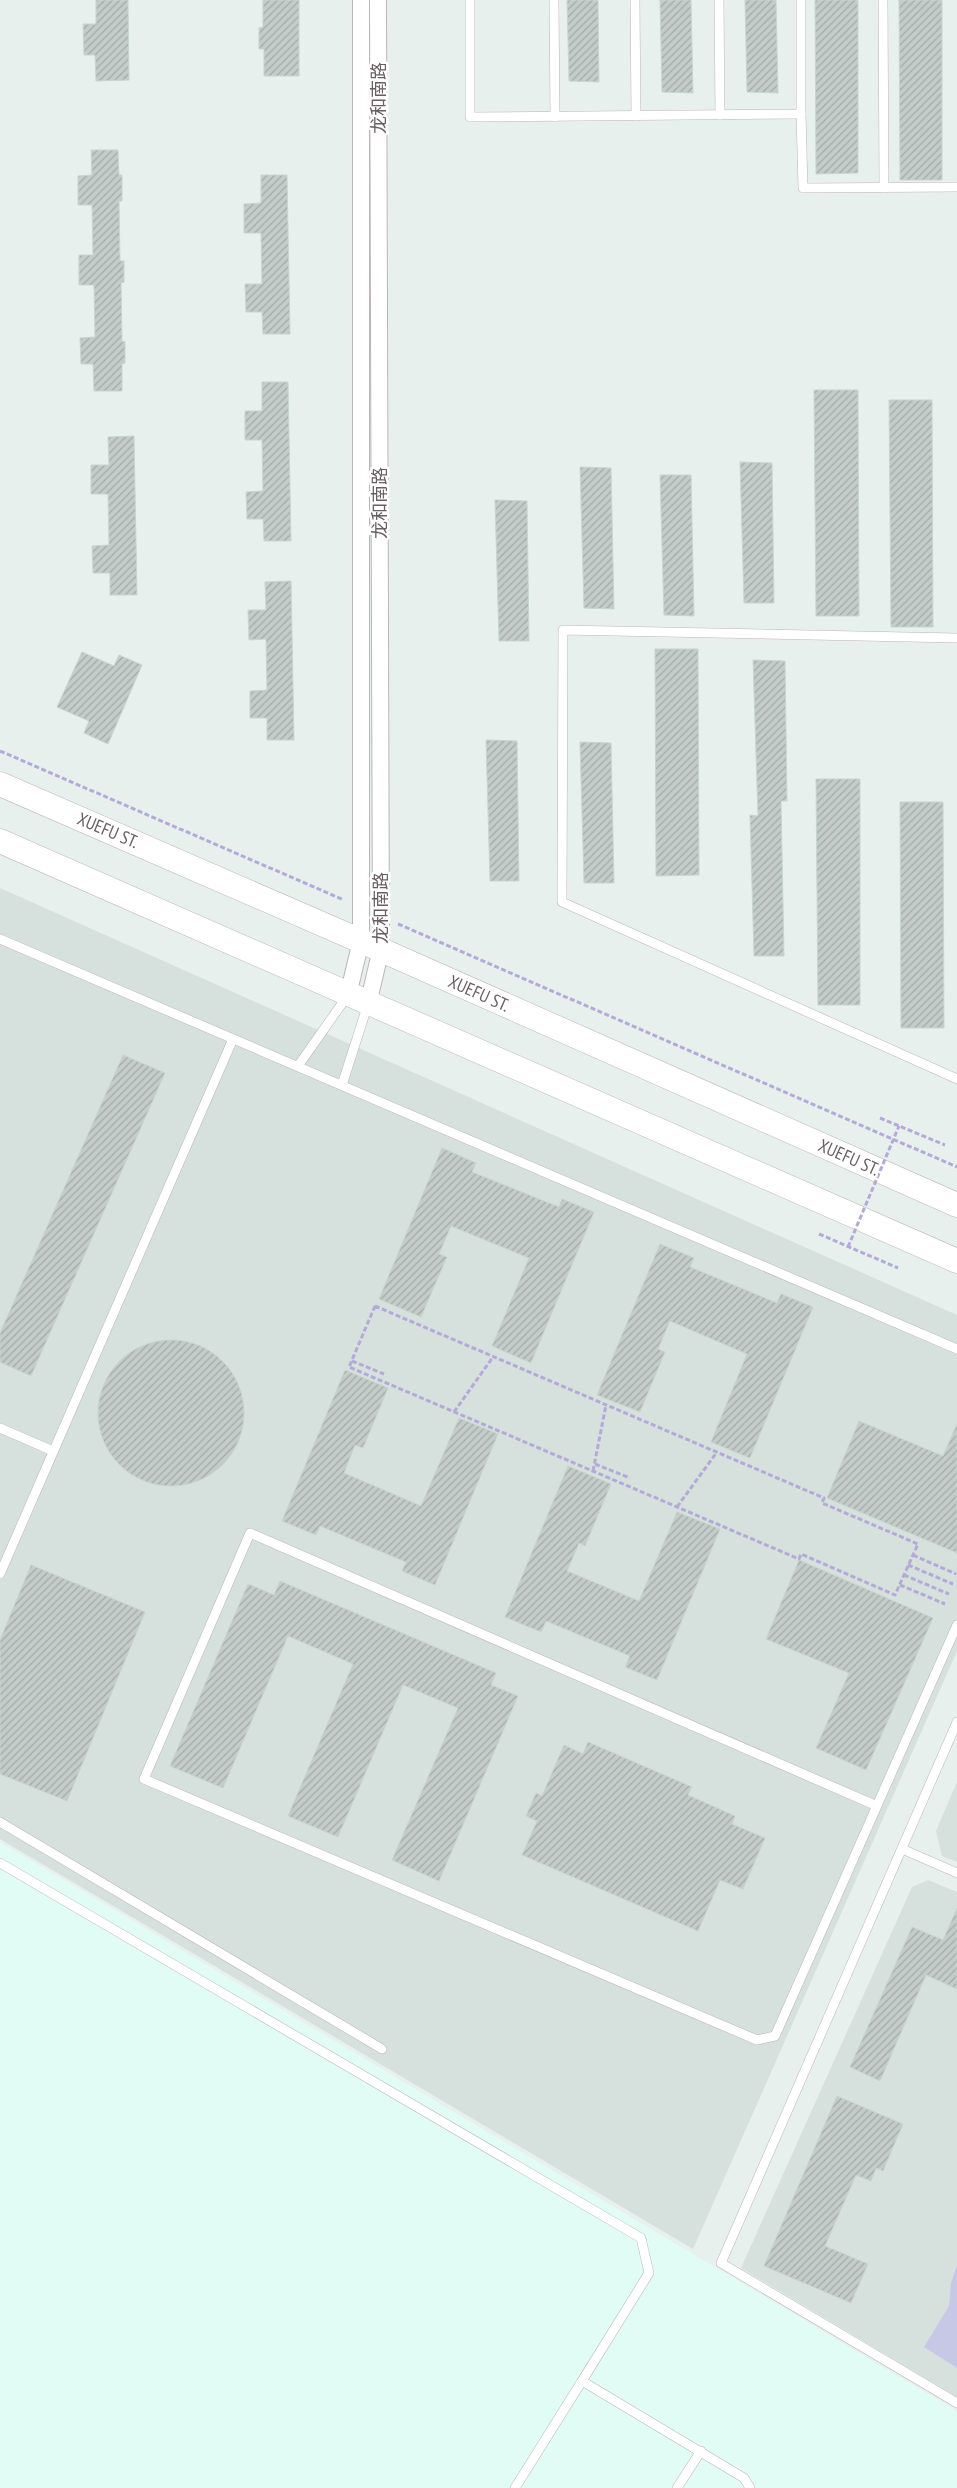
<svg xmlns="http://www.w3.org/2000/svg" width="957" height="2488" viewBox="0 0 957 2488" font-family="'PT Sans Narrow','Noto Sans SC',sans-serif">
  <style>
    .commercial { fill: #e1fcf5 }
    .education { fill: #d6e0dd }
    .green { fill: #c7c8e6 }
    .building { fill: url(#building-hatch); stroke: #c7d5d0 }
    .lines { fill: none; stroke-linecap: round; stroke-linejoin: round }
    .lane-casing { stroke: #bcb5b8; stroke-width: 10 }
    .street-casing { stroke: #bcb5b8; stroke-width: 18 }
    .secondary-casing { stroke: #beb6ba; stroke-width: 25 }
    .path { stroke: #b4aad7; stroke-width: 3; stroke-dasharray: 5 2.5; stroke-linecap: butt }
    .lane { stroke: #fff; stroke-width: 9 }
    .street { stroke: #fff; stroke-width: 16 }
    .secondary { stroke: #fff; stroke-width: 24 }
    .path-bridge { stroke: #b4aad7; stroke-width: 3; stroke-dasharray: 5 2.5; stroke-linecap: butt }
    .labels { text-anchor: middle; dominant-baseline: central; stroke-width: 5; stroke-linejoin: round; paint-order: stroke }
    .street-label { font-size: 18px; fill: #675f63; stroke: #fff }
  </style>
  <defs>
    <pattern id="building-hatch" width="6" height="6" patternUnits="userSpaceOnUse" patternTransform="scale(1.25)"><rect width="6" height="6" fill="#c4ccc9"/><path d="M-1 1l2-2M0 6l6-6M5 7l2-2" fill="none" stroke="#a3a9a7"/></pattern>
  </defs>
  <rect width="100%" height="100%" fill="#e8f0ee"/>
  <path class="commercial" d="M0,1842L957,2411V2488H0Z"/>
  <g class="education">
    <path d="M0,888L957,1315V1651L693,2249L0,1839Z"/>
    <path d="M957,1782V1862L942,1856L936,1831Z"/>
    <path d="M928,1880L957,1892V2397L741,2268L912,1887Z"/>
  </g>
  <path class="green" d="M957,2265V2368L924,2347L949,2306L951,2283Z"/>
  <g class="building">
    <path d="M96,0H128L129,80L96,81L95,55H84L83,24H96Z"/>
    <path d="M263,0H299V76H264V49H259V28L263,27Z"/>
    <path d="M567,0H598L599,82L569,81Z"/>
    <path d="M660,0H691L693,93L662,92Z"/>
    <path d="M745,0H776L778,93L747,92Z"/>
    <path d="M815,0H858V173L816,174Z"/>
    <path d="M899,0H942V180H900Z"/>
    <path d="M91,150H118L119,175H122V201H119L120,261H124V282L121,283L122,342L125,341V363L122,364V391H94L93,364H81L80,338L95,337L94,285H79V255H93L92,205H78V176L92,175Z"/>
    <path d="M261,175H287L290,334H263L262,312H246L245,284H262L261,233H244V204L261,203Z"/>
    <path d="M262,382H288L291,541H264L263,519H247L246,492L263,491L262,440H245V411H262Z"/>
    <path d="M814,390H858L859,616H816Z"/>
    <path d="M889,400H932L933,627H891Z"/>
    <path d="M134,436L137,595H110V573H93L92,546L109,545L108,494H91V465H109L108,437Z"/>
    <path d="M740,462L772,463L774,603H744Z"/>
    <path d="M580,467L611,468L614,609L584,608Z"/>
    <path d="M660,475H691L694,616L664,615Z"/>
    <path d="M495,500L527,501L529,641H499Z"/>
    <path d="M291,581L294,740H267V718H250V691L267,690L266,639L249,640L248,610H266L265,582Z"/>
    <path d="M655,649H698L699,875L656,876Z"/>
    <path d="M82,652L114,666L119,655L142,665L108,744L84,733L89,721L57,707Z"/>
    <path d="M753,660L785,661L787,801H781L784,956H754L750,815L758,816Z"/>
    <path d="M486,740L517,741L519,881H490Z"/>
    <path d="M580,742L611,743L614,883H584Z"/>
    <path d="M816,779H860V1005H818Z"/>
    <path d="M900,802H943L944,1028H901Z"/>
    <path d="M123,1055L165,1073L31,1376L0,1362V1333Z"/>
    <path d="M442,1148L476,1163L472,1172L559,1207L562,1199L594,1212L531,1363L492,1346L529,1258L451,1226L439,1254L447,1257L421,1317L379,1299Z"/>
    <path d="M660,1244L694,1258L690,1267L777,1303L781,1294L813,1307L750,1458L711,1442L747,1354L670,1321L658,1349L665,1352L640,1412L597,1395Z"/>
    <circle cx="171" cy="1413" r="73"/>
    <path d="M345,1370L388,1388L363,1448L355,1445L344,1473L421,1506L459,1418L498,1434L435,1585L402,1571L406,1562L320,1526L316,1535L282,1521Z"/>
    <path d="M859,1421L943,1456L957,1424V1553L827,1498Z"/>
    <path d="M568,1466L611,1484L585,1546L579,1543L567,1571L639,1601L677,1512L720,1529L657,1680L625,1667L630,1656L546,1621L541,1632L505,1617Z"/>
    <path d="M799,1560L933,1618L866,1770L816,1748L849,1673L766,1639Z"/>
    <path d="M31,1565L145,1612L67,1801L0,1774V1640Z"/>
    <path d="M280,1581L496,1673L491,1685L518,1696L439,1881L392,1860L458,1708L403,1685L338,1837L288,1816L353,1664L288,1636L223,1788L170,1766L248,1584L274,1595Z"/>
    <path d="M588,1742L692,1787L688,1795L735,1816L732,1824L765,1838L743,1889L720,1880L698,1931L522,1855L537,1821L526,1816L536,1793L542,1796L564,1745L583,1754Z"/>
    <path d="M957,1908V1989L926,1975L880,2081L850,2067L912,1927L943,1940Z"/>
    <path d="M837,2096L903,2124L883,2171L876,2168L871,2181L856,2175L825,2246L868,2264L851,2303L764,2266Z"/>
  </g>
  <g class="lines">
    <defs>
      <g id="lane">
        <path d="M470,0V117L801,114V0"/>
        <path d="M554,0L555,117"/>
        <path d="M635,0L636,116"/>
        <path d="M719,0L720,115"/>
        <path d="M883,0L884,188"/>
        <path d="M801,114L803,188L957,187"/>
        <path d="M957,638L563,630L562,902L957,1079"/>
        <path d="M0,939L957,1349"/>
        <path d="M298,1066L348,995"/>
        <path d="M342,1085L368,1004"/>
        <path d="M0,1428L53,1451"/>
        <path d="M0,1574L233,1039"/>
        <path d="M957,1722L721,2263L957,2403"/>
        <path d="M877,1806L250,1533L144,1779L757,2040L775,2036L957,1625"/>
        <path d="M0,1822L382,2049"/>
        <path d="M902,1849L957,1873"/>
        <path d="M0,1863L641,2238L649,2273L582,2381"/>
        <path d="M515,2488L582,2381L744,2478L750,2488"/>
        <path d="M677,2488L701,2451"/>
      </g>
      <g id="street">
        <path d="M348,995L361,941V0"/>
        <path d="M368,1004L381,949L378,0"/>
      </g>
      <g id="secondary">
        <path d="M0,784L361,941L957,1205"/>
        <path d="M0,841L957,1261"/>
      </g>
    </defs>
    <use href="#lane" class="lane-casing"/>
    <use href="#street" class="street-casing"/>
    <use href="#secondary" class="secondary-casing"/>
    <g class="path">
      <path d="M0,751L344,900"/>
      <path d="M398,924L957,1167"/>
      <path d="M880,1118L945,1145"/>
      <path d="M819,1234L898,1268"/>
      <path d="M375,1306L824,1498L822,1503L918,1544L895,1595L801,1554L799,1559L349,1367Z"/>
      <path d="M352,1361L384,1374"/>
      <path d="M454,1412L493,1357"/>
      <path d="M595,1464L630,1478"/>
      <path d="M593,1471L606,1405"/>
      <path d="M677,1507L717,1452"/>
      <path d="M913,1555L956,1574"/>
      <path d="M908,1565L953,1584"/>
      <path d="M904,1575L949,1594"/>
      <path d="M900,1585L945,1604"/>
    </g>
    <use href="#lane" class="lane"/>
    <use href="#street" class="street"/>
    <use href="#secondary" class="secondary"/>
    <path class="path-bridge" d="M848,1247L899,1126"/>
  </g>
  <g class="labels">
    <g class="street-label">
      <text transform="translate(378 98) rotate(-90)">龙和南路</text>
      <text transform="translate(379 503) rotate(-90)">龙和南路</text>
      <text transform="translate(108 830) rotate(23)">XUEFU ST.</text>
      <text transform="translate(380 908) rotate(-90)">龙和南路</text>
      <text transform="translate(479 993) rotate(24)">XUEFU ST.</text>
      <text transform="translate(849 1157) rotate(24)">XUEFU ST.</text>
    </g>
  </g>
</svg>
